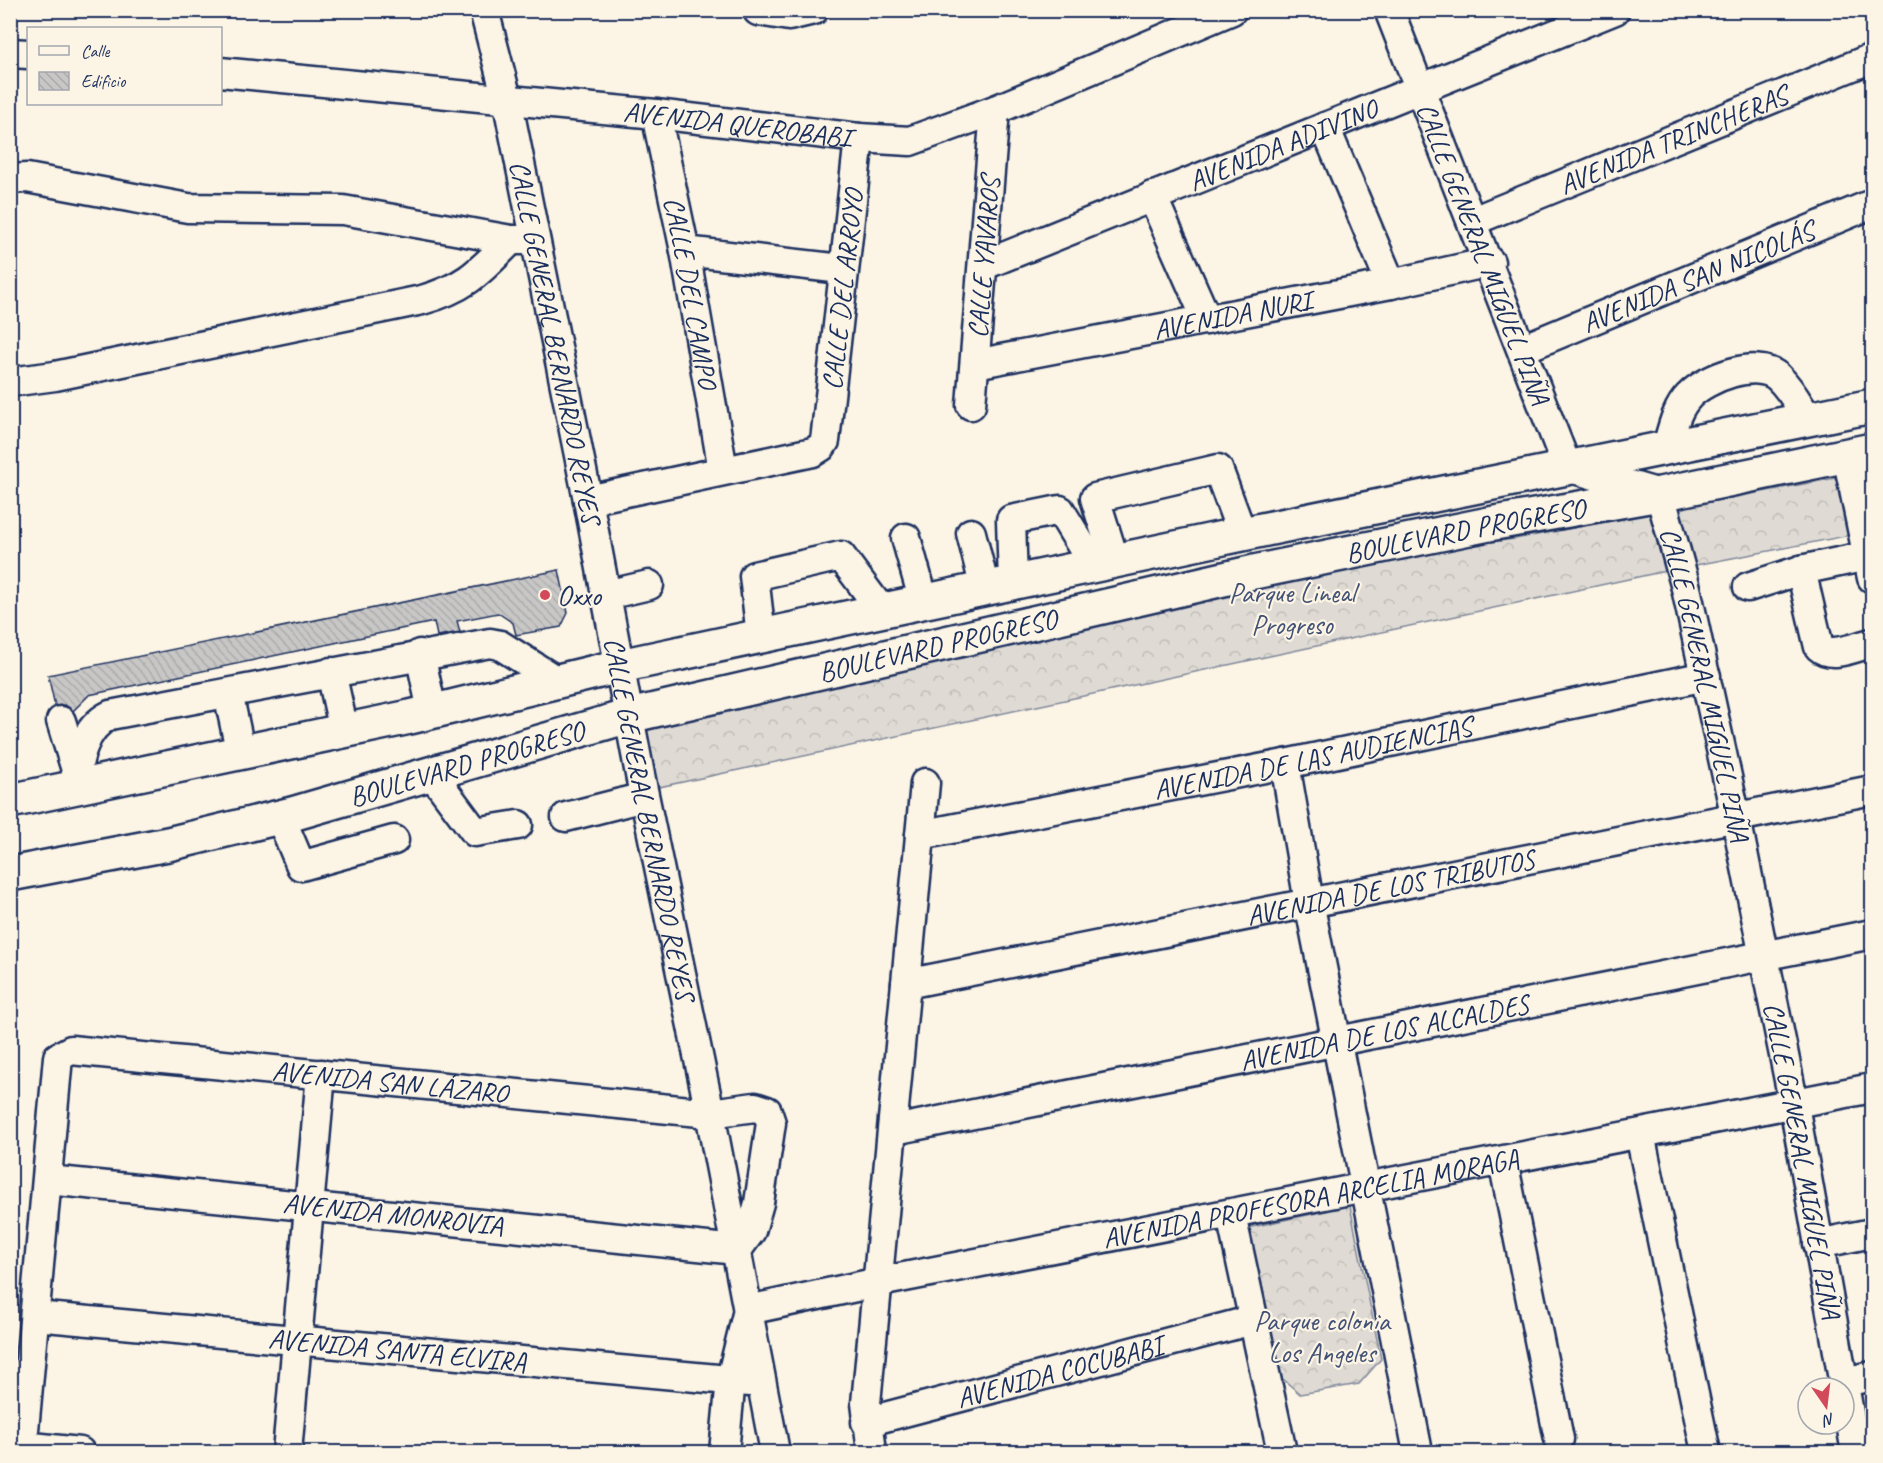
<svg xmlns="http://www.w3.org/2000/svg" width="1883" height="1463" viewBox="0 0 1883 1463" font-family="Caveat,sans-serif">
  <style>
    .forest { fill: url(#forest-crowns); stroke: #7d8599; stroke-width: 1.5 }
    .building { fill: url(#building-back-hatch); stroke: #1b2f5e; stroke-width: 1.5 }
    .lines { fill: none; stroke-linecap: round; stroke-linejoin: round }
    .minor-casing { stroke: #1b2f5e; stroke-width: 33 }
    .major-casing { stroke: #1b2f5e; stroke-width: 38 }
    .minor { stroke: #fcf5e5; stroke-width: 28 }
    .major { stroke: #fcf5e5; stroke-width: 33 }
    .poi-dot { fill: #d1495b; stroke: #fcf5e5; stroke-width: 2 }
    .labels { text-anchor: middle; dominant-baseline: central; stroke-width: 4.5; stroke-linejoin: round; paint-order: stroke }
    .street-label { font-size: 28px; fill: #1b2f5e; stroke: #fcf5e5 }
    .park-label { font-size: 28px; fill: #425176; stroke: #fcf5e5 }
    .poi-label { font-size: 28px; fill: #1b2f5e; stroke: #fcf5e5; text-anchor: start }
  </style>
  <defs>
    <pattern id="forest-crowns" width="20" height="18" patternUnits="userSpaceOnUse" patternTransform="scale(1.5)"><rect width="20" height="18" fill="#dfdbd4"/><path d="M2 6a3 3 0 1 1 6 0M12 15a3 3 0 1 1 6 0" fill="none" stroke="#bfbcb8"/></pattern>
    <pattern id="building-back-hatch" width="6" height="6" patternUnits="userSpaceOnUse" patternTransform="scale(1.5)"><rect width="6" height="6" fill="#c8c7c6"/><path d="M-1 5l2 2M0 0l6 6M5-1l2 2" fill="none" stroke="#ababac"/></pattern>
  </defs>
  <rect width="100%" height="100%" fill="#fcf5e5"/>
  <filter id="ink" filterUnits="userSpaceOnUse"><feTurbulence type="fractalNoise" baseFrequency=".0167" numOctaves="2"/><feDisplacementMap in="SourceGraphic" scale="12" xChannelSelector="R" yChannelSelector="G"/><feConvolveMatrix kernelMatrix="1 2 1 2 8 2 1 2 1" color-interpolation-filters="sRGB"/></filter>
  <g filter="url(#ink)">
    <g class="forest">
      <path d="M1872,471V531L1675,569L659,787L640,725L1288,566L1515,539Z"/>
      <path d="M1350,1206L1381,1359L1359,1384L1300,1394L1275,1372L1247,1228Z"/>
    </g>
    <path class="building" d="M559,570L568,613L561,627L516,635L513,623L498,613L457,621L460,632L437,636L434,622L89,695L73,711L65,705L55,706L48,675Z"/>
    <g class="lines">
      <defs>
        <g id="minor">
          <path id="s1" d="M484,10L507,99L588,500L641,780L710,1113L775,1452"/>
          <path id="s2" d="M1389,10L1567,467L1660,494L1686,588L1736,818L1794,1105L1856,1452"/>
          <path d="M758,11L789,16L814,10"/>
          <path d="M10,53L28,54"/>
          <path id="s3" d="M220,72L656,114L859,138L910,141L995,110L1232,10"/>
          <path id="s4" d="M656,114L685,251L723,470"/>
          <path d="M1325,127L1391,284"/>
          <path d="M10,179L27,178L188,208L343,210L511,240H535"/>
          <path d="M1152,196L1207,320"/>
          <path id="s5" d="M1473,221L1872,58"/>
          <path d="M685,251L842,269"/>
          <path id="s6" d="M984,265L1615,10"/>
          <path id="s7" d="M1522,349L1872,204"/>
          <path id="s8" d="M975,364L1391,284L1490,262"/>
          <path d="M10,382L55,376L422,300C467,287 479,272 511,240"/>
          <path id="s9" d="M971,405L995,110"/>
          <path d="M1667,447C1672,430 1676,409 1689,396C1706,378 1757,358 1778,377C1791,389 1799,405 1808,419"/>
          <path d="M1847,455L1872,578"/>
          <path id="s10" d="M588,500L813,452L821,447L825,441L859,138"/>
          <path d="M971,533L985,589"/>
          <path d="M906,538L924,602"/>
          <path d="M1872,555L1801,570L1819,647C1832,659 1857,646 1872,643"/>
          <path d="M1115,562L1095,498L1218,469L1242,534"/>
          <path d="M1013,583L1011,520L1060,510L1094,566"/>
          <path d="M1748,587L1801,570"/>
          <path d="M606,595L649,585"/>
          <path d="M761,636L754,576L841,556L882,611"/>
          <path d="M420,654L432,711"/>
          <path d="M331,672L344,731"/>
          <path d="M228,693L241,754"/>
          <path d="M61,721L76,770"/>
          <path d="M1285,764L1309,902L1418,1452"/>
          <path d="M432,774L475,832L518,825"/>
          <path d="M75,789C77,761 83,728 110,715L490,643L500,645L557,681"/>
          <path d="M280,816L301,866L394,840"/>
          <path d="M566,817L644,797"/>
          <path id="s11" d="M920,835L1285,764L1706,676"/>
          <path id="s12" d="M906,984L1872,790"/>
          <path id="s13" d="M894,1130L1872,934"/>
          <path d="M1640,1134L1706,1452"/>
          <path d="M1503,1161L1559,1439"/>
          <path d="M1231,1215L1282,1452"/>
          <path d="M1818,1244L1872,1233"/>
          <path id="s14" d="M35,1316L750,1382"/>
          <path d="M1844,1382L1872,1376"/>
          <path id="s15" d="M866,1422L1253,1320"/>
          <path d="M23,1446L80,1452"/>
          <path id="s16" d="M22,1452L58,1057L71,1050L710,1113L755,1107L767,1111L771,1123L759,1203L751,1231L737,1250L48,1180"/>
          <path d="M287,1452L321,1074"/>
          <path id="s17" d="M724,1452L731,1379L748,1310L879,1282L1872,1088"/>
          <path d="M872,1452L866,1403L925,783"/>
        </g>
        <g id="major">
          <path d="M10,801L410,717L620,666L1242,534L1872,406"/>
          <path id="s18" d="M10,874L168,844L292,814L629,716L1254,572L1489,524L1660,494L1872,450"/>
        </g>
      </defs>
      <use href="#minor" class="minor-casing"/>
      <use href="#major" class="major-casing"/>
      <use href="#minor" class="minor"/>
      <use href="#major" class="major"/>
    </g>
  </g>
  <circle class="poi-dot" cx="545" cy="595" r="6"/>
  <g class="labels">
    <g class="street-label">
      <text stroke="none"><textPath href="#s3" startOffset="520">AVENIDA QUEROBABI</textPath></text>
      <text stroke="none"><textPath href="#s5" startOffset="216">AVENIDA TRINCHERAS</textPath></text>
      <text stroke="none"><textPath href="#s6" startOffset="322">AVENIDA ADIVINO</textPath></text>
      <text stroke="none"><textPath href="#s2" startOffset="261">CALLE GENERAL MIGUEL PIÑA</textPath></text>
      <text stroke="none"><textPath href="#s9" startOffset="148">CALLE YAVAROS</textPath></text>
      <text stroke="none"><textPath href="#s7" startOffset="190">AVENIDA SAN NICOLÁS</textPath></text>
      <text stroke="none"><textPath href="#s10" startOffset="399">CALLE DEL ARROYO</textPath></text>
      <text stroke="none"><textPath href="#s4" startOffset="182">CALLE DEL CAMPO</textPath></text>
      <text stroke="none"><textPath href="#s8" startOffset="262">AVENIDA NURI</textPath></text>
      <text stroke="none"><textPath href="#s1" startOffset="340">CALLE GENERAL BERNARDO REYES</textPath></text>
      <text stroke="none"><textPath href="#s18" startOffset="1496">BOULEVARD PROGRESO</textPath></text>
      <text stroke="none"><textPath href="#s18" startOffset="956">BOULEVARD PROGRESO</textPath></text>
      <text stroke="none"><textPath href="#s2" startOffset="783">CALLE GENERAL MIGUEL PIÑA</textPath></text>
      <text stroke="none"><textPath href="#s11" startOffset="400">AVENIDA DE LAS AUDIENCIAS</textPath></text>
      <text stroke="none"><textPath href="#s18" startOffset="470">BOULEVARD PROGRESO</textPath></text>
      <text stroke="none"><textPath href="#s1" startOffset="826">CALLE GENERAL BERNARDO REYES</textPath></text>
      <text stroke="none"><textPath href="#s12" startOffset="494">AVENIDA DE LOS TRIBUTOS</textPath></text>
      <text stroke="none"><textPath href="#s13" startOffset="500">AVENIDA DE LOS ALCALDES</textPath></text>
      <text stroke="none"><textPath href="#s16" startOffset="732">AVENIDA SAN LÁZARO</textPath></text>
      <text stroke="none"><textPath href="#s2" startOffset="1269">CALLE GENERAL MIGUEL PIÑA</textPath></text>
      <text stroke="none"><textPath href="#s17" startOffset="718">AVENIDA PROFESORA ARCELIA MORAGA</textPath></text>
      <text transform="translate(393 1214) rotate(6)">AVENIDA MONROVIA</text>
      <text stroke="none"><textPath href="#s14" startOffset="364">AVENIDA SANTA ELVIRA</textPath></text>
      <text stroke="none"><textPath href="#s15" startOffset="200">AVENIDA COCUBABI</textPath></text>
    </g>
    <g class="park-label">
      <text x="1292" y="592">Parque Lineal<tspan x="1292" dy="32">Progreso</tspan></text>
      <text x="1322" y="1320">Parque colonia<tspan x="1322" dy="32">Los Angeles</tspan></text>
    </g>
    <g class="poi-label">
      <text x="557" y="595">Oxxo</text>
    </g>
  </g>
  <rect width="1883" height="1463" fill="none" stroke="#fcf5e5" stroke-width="36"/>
  <rect x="18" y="18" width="1847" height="1427" fill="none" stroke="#1b2f5e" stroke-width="2" filter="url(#ink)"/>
  <rect x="27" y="27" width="195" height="78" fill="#fcf5e5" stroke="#a2a6af" stroke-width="1.5"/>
  <rect x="39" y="46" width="30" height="9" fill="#fcf5e5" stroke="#a2a6af" stroke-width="1.5"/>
  <text x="81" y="57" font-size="18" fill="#1b2f5e">Calle</text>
  <rect x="39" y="72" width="30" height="18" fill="url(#building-back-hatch)" stroke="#a2a6af" stroke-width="1.5"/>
  <text x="81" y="87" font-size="18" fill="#1b2f5e">Edificio</text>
  <g transform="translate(1826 1406) rotate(166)"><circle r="28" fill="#fcf5e5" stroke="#a2a6af" stroke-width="1.5"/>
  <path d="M0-4.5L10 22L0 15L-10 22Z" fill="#d1495b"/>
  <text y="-9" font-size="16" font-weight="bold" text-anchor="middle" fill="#1b2f5e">N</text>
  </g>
</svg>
